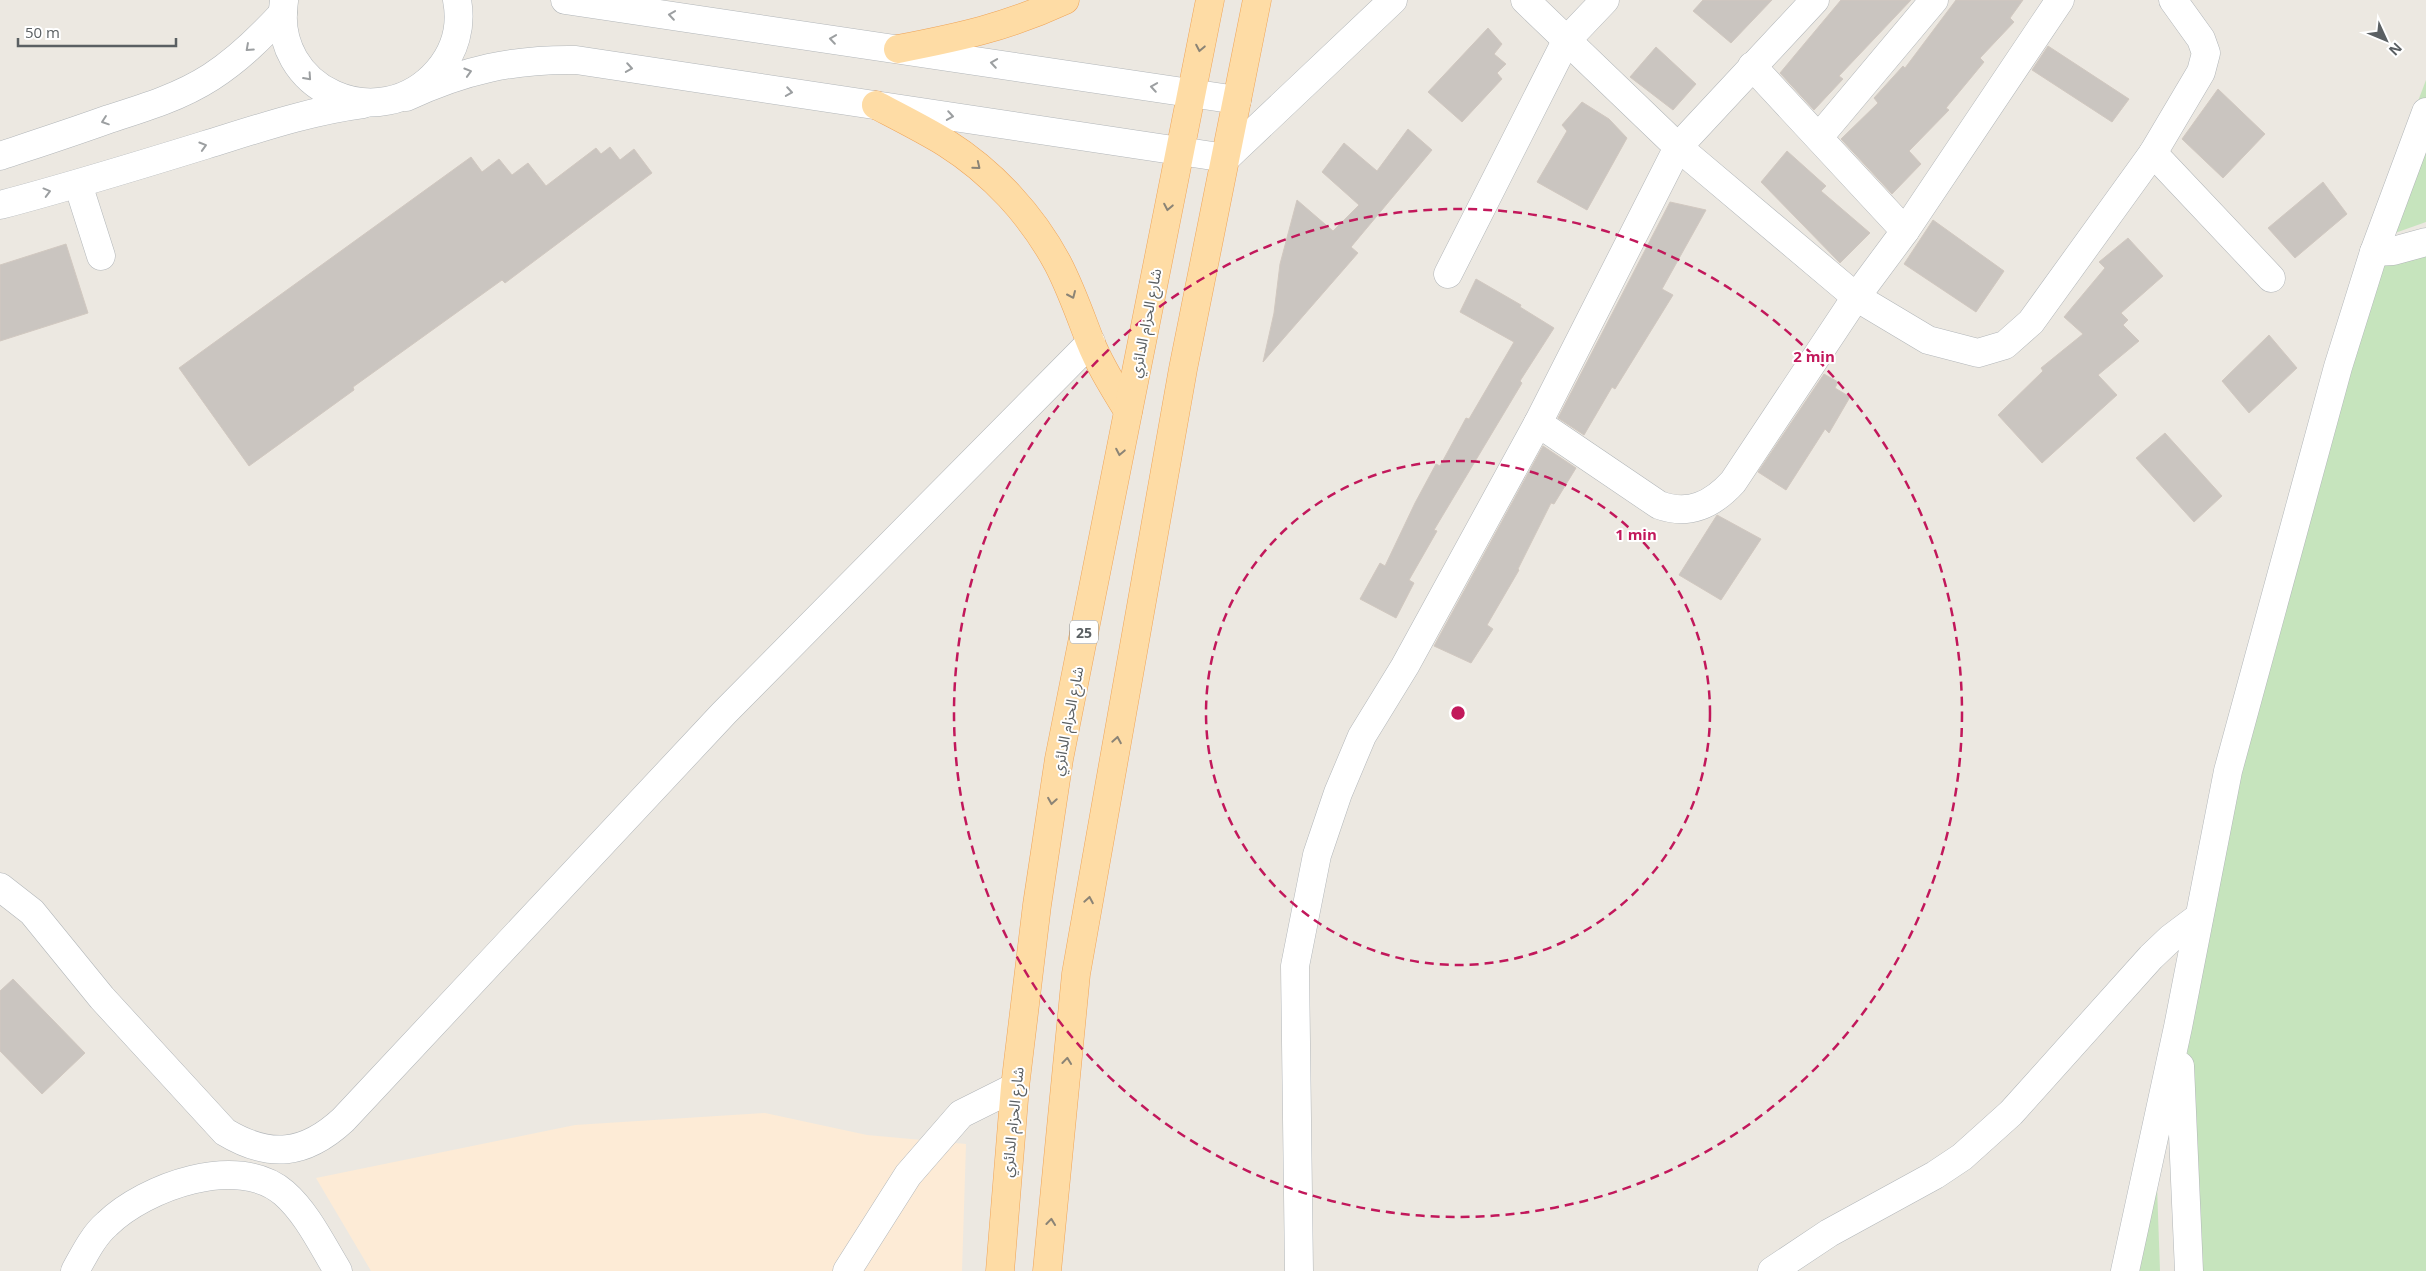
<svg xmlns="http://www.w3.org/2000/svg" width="2426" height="1271" viewBox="0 0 2426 1271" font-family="'Open Sans','Noto Sans Arabic',sans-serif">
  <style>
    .commercial { fill: #fdebd6 }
    .green { fill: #c6e4bd }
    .building { fill: #cac5c0; stroke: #d1c8c0 }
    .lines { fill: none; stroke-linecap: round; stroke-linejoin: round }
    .minor-casing { stroke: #b2b6b9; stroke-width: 29 }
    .major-casing { stroke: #efa458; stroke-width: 29 }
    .minor { stroke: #fff; stroke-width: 28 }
    .major { stroke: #fedca5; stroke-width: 28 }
    .oneway { stroke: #9c9fa1 }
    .oneway2 { stroke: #8b8476 }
    .ring { fill: none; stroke: #c2185b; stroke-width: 2.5; stroke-dasharray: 9 6 }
    .labels { text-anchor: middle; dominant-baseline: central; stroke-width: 4; stroke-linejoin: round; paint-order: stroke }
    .shield { fill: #fff; stroke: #8c8f91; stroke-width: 1 }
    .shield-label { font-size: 14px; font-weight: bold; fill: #5a5f62 }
    .street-label { font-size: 15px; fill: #5a5f62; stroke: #fff }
    .centre { fill: #c2185b; stroke: #fff; stroke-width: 2.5 }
    .ring-label { font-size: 15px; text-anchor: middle; font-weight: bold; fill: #c2185b; stroke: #fff; stroke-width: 4; stroke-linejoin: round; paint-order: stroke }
  </style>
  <rect width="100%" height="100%" fill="#ece8e1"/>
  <path class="commercial" d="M765,1113L867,1135L966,1144L962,1271H371L316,1178L575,1125Z"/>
  <g class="green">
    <path d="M2426,80V222L2395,233L2409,125Z"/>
    <path d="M2426,237V1271H2184L2189,924L2362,274Z"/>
    <path d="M2157,1186L2160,1271H2120Z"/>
  </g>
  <g class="building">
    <path d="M1703,0H1772L1731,43L1693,11Z"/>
    <path d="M1841,0H1911L1839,76L1843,79L1814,110L1780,73Z"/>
    <path d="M1956,0H2023L2010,18L2014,22L1980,58L1984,62L1946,108L1949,110L1909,151L1921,164L1892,194L1841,139L1878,103L1874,98L1903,66L1905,68Z"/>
    <path d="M1488,28L1502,44L1494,54L1506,64L1497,73L1502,79L1462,122L1428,92Z"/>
    <path d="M2048,46L2129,99L2112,122L2032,70Z"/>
    <path d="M1656,47L1696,84L1673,110L1630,77Z"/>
    <path d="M2218,89L2265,134L2223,178L2182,139Z"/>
    <path d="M1582,102L1609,119L1627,138L1587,210L1537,182L1567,131L1562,125Z"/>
    <path d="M1408,129L1432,150L1351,247L1358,253L1263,362L1274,313L1280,264L1297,200L1333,231L1359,205L1322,172L1344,143L1377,171Z"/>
    <path d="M610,147L620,160L634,149L652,173L505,283L502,280L353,387L354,390L249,466L179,368L471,157L482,172L499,159L512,175L528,163L546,186L596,148L601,154Z"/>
    <path d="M1787,151L1826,186L1821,191L1870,233L1840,263L1761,182Z"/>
    <path d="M2323,182L2347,214L2295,258L2268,228Z"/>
    <path d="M1670,202L1706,210L1662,289L1673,295L1615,389L1612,387L1584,435L1558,418Z"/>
    <path d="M1933,220L2004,271L1976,312L1904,264Z"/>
    <path d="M2128,238L2163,276L2121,313L2128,320L2123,325L2139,341L2098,375L2117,395L2042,463L1998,415L2043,371L2041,368L2083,334L2064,317L2105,268L2099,262Z"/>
    <path d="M66,244L88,313L0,341V265Z"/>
    <path d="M1476,279L1521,305L1520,307L1554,328L1520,381L1522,383L1434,530L1437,531L1409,580L1414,583L1396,618L1360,599L1380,563L1385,566L1415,503L1436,464L1440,466L1466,418L1469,419L1514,342L1460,312Z"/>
    <path d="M2269,335L2297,368L2249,413L2222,381Z"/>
    <path d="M1824,374L1838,382L1835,388L1850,397L1829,433L1825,429L1786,490L1758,472Z"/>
    <path d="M2165,433L2222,496L2194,522L2136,458Z"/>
    <path d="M1543,446L1576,468L1554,504L1551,503L1518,569L1519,570L1487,625L1493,629L1471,663L1434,646Z"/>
    <path d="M1717,515L1761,539L1721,600L1679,575Z"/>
    <path d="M13,979L85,1053L42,1094L0,1051V991Z"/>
  </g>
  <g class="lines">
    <defs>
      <g id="minor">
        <path d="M565,0L1237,100"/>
        <path d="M1525,0L1678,147L1856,297L1928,340L1978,353L2005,345L2031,322L2153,153L2201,72L2206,53L2201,39L2173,0"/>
        <path d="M284,1C270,90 380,138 438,71C455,51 462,26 457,0"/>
        <path d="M1752,66L1905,231"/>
        <path d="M406,97C464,70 513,59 576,60L1226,158L1393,0"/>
        <path d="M1819,137L1934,0"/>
        <path d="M2153,153L2271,278"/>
        <path d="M0,156C36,144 73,132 109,119C144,108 180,97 211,77C239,59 261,37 283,13"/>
        <path d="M78,184L101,256"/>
        <path d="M0,205C69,187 137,166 205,145C257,129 309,111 363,104"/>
        <path d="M2374,252L2393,251L2426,242"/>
        <path d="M1448,274L1566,41L1605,0"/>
        <path d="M1538,423L1659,505C1689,516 1712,505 1733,482L1856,297L1905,231L2060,0"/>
        <path d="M0,887L32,912L102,998L225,1132C270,1159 305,1155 343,1120L724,713L1091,342"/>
        <path d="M2180,1066L2189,1271"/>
        <path d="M75,1271C84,1255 93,1236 107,1224C145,1187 238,1153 284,1193C307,1213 322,1245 338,1271"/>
        <path d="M847,1271L908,1175L961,1114L1015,1087"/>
        <path d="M1299,1271L1295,966L1317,855L1338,793L1362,736L1405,666L1538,423L1678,147L1815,0"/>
        <path d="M1772,1271L1829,1233L1935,1175L1962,1157L2011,1113L2151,957L2171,938L2199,917"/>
        <path d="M2125,1271L2178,1027L2228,771L2338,367L2374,252L2426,112"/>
      </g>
      <g id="major">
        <path d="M898,49C960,37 1007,27 1065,0"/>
        <path d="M876,105C899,117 923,129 946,143C992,172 1032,215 1058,264C1071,289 1080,315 1090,341C1100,366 1114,388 1128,411"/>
        <path d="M1000,1271L1015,1087L1037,905L1059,759L1210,0"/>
        <path d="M1047,1271L1076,974L1183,369L1257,0"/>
      </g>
    </defs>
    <use href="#minor" class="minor-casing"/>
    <use href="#major" class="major-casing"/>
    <use href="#minor" class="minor"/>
    <use href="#major" class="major"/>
  </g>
  <defs><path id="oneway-chevron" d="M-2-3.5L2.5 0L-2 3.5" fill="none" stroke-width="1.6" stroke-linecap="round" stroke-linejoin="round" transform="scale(1.25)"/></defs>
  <g class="oneway">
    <use href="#oneway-chevron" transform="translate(672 15) rotate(-172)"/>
    <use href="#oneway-chevron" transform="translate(833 39) rotate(-172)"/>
    <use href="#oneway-chevron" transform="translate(249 48) rotate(138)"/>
    <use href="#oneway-chevron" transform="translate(994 63) rotate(-171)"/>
    <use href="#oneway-chevron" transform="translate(629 68) rotate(9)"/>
    <use href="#oneway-chevron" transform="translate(468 72) rotate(-17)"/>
    <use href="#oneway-chevron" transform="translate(308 77) rotate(48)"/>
    <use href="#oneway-chevron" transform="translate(1154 87) rotate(-171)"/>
    <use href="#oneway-chevron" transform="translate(789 92) rotate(9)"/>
    <use href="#oneway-chevron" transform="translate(950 116) rotate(9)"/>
    <use href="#oneway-chevron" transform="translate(105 121) rotate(161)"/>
    <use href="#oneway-chevron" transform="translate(203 146) rotate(-17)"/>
    <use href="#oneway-chevron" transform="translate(47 192) rotate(-15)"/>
  </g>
  <g class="oneway2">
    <use href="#oneway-chevron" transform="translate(1200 48) rotate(101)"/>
    <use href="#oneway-chevron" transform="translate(977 166) rotate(39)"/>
    <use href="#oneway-chevron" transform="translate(1168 207) rotate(101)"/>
    <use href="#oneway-chevron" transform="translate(1072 295) rotate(66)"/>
    <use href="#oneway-chevron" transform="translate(1120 452) rotate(101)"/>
    <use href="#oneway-chevron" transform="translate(1117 740) rotate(-80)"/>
    <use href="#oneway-chevron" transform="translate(1052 801) rotate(99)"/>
    <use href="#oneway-chevron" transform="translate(1089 900) rotate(-80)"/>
    <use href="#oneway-chevron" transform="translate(1067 1061) rotate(-84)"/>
    <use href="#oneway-chevron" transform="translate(1051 1222) rotate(-84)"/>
  </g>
  <g class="ring">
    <circle cx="1458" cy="713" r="252"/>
    <circle cx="1458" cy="713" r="504"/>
  </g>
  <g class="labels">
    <rect class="shield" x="1070" y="620.5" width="28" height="23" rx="4"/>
    <g class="shield-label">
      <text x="1084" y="632">25</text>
    </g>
    <g class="street-label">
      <text transform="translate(1145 323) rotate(-79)">شارع الحزام الدائري</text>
      <text transform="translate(1067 721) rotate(-79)">شارع الحزام الدائري</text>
      <text transform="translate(1012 1122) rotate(-84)">شارع الحزام الدائري</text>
    </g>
  </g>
  <circle cx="1458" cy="713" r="8" class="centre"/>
  <g class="ring-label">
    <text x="1814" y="362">2 min</text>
    <text x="1636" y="540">1 min</text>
  </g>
  <g transform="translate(2386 40) rotate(134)" stroke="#ffffff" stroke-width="4" paint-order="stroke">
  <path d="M0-4L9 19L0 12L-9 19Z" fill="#5a5f62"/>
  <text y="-8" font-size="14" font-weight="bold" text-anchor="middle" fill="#5a5f62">N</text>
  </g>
  <path d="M18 38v8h158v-8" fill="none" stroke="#5a5f62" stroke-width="2.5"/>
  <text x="25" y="38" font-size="15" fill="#5a5f62" stroke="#ffffff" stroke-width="4" paint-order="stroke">50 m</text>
</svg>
